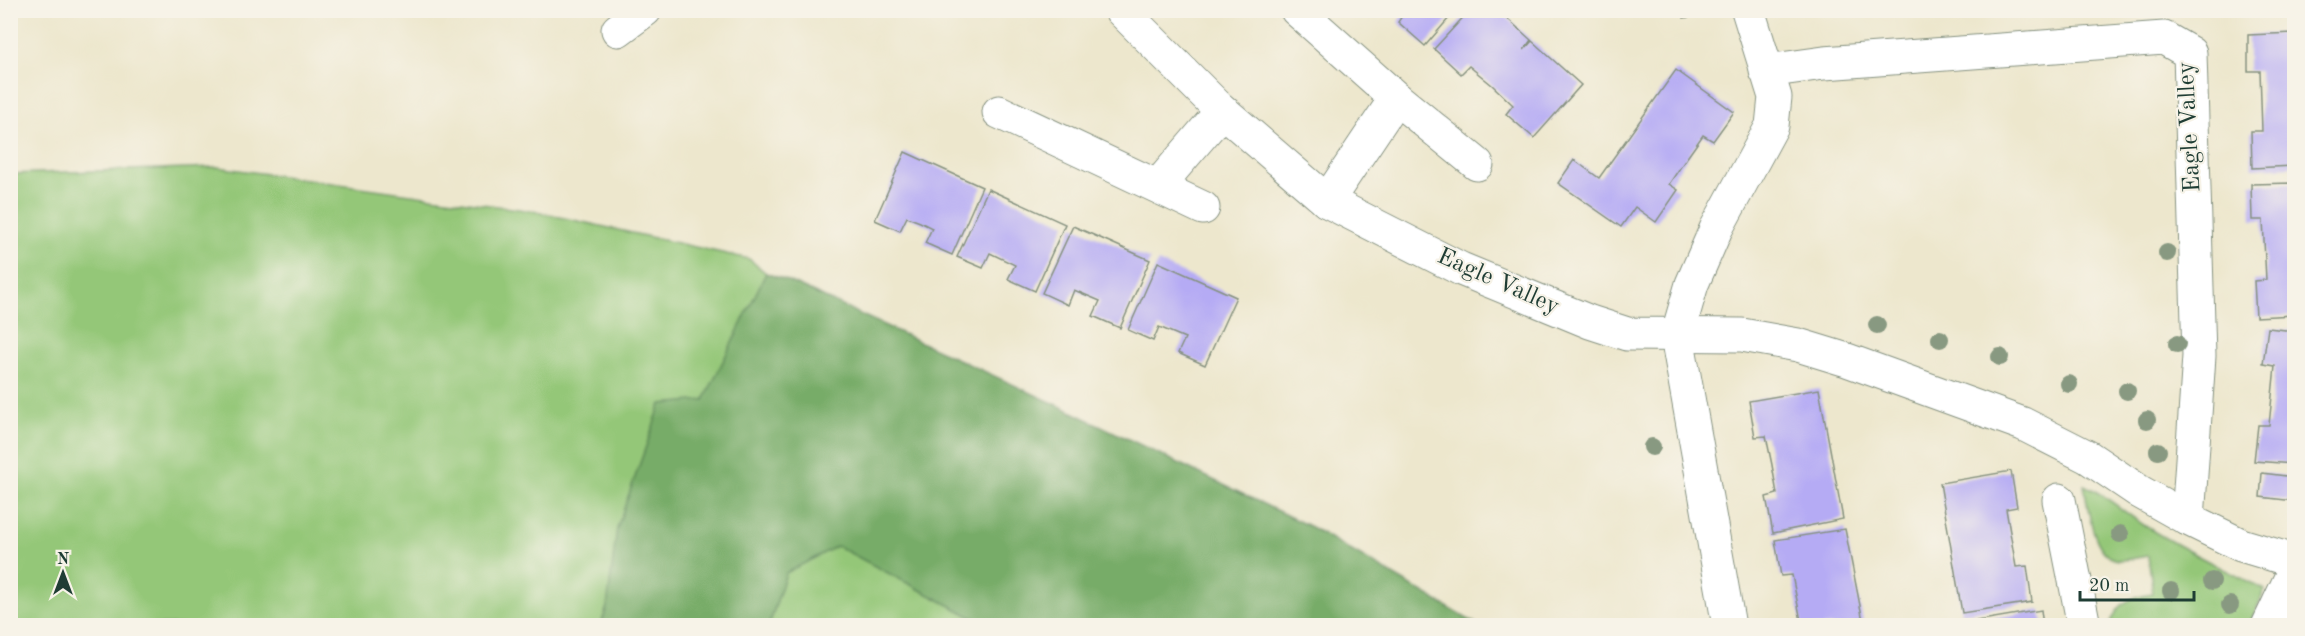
<svg xmlns="http://www.w3.org/2000/svg" width="2305" height="636" viewBox="0 0 2305 636" font-family="'Old Standard TT',serif">
  <style>
    .green { fill: #94c778; stroke: #5a8256; stroke-width: 1.5 }
    .forest { fill: #77ac68; stroke: #4b744e; stroke-width: 1.5 }
    .building { fill: #b5abf4 }
    .lines { fill: none; stroke-linecap: round; stroke-linejoin: round }
    .minor-casing { stroke: #869280; stroke-width: 35 }
    .minor { stroke: #fff; stroke-width: 33 }
    .tree { fill: #889981 }
    .labels { text-anchor: middle; dominant-baseline: central; stroke-width: 4.5; stroke-linejoin: round; paint-order: stroke }
    .street-label { font-size: 24px; fill: #1f3d34; stroke: #f7f3e8 }
  </style>
  <rect width="100%" height="100%" fill="#f7f3e8"/>
  <filter id="ink" filterUnits="userSpaceOnUse"><feTurbulence type="fractalNoise" baseFrequency=".0167" numOctaves="2"/><feDisplacementMap in="SourceGraphic" scale="12" xChannelSelector="R" yChannelSelector="G"/><feConvolveMatrix kernelMatrix="1 2 1 2 8 2 1 2 1" color-interpolation-filters="sRGB"/></filter>
  <filter id="wash" filterUnits="userSpaceOnUse"><feTurbulence type="fractalNoise" baseFrequency=".008" numOctaves="4" result="noise"/><feDisplacementMap in="SourceGraphic" scale="24" xChannelSelector="R" yChannelSelector="G"/><feGaussianBlur stdDeviation="1.35" result="paint"/><feColorMatrix in="noise" values="0 0 0 0 0 0 0 0 0 0 0 0 0 0 0 0 0 1.4 0 .05"/><feComposite in="paint" operator="in"/></filter>
  <g filter="url(#wash)">
    <rect width="100%" height="100%" fill="#ede7cd"/>
    <g class="green">
      <path d="M217,167L533,211L749,259L766,273L607,607L601,625H11L10,174Z"/>
      <path d="M2084,485C2108,496 2127,515 2150,529C2187,552 2226,570 2265,590L2249,625H2110C2117,603 2132,596 2153,593L2148,556C2139,557 2130,560 2120,560C2092,559 2088,506 2084,485Z"/>
      <path d="M837,546L987,625L769,626L786,572Z"/>
    </g>
    <path class="forest" d="M766,273L788,281L1064,408L1311,527L1478,625H987L837,546L786,573L769,625H601L607,607L617,528L661,404L704,400Z"/>
    <g id="blocks">
      <g class="building">
        <path d="M1401,10H1456L1425,46L1398,22L1404,13Z"/>
        <path d="M1470,10H1498L1531,40L1524,50L1532,41L1581,85L1534,138L1506,114L1513,105L1492,85L1469,66L1461,74L1434,49Z"/>
        <path d="M1683,10H1722V12L1684,18Z"/>
        <path d="M2294,33V166L2252,168L2251,131H2262L2260,71H2248V35Z"/>
        <path d="M1676,70L1734,112L1713,141L1703,135L1686,159L1669,184L1678,190L1656,222L1635,207L1621,227L1558,183L1574,160L1599,178Z"/>
        <path d="M905,152L982,187L952,255L925,243L932,228L920,222L907,217L900,231L875,220Z"/>
        <path d="M2294,183V315L2256,317L2254,281L2266,280L2263,220H2252L2251,184Z"/>
        <path d="M988,189L1065,224L1035,291L1008,279L1015,265L990,253L983,268L957,257Z"/>
        <path d="M1073,226L1150,260L1120,328L1093,316L1100,301L1074,290L1068,305L1042,293Z"/>
        <path d="M1158,262L1236,297L1205,365L1178,353L1185,338L1159,327L1153,341L1128,330Z"/>
        <path d="M2268,328L2294,331V464L2254,461L2258,425H2269L2272,396L2275,366L2263,364Z"/>
        <path d="M1819,389L1843,519L1773,533L1766,497L1777,494L1772,465L1766,436L1755,437L1749,401Z"/>
        <path d="M2011,471L2017,507L2006,509L2016,567L2027,566L2032,602L1962,613L1940,483Z"/>
        <path d="M2262,473L2294,477V501L2260,497Z"/>
        <path d="M1845,529L1864,626H1802L1792,575L1781,576L1775,540Z"/>
        <path d="M2041,610L2043,626H1971L1970,622Z"/>
      </g>
    </g>
  </g>
  <g filter="url(#ink)">
    <use href="#blocks" fill-opacity="0" stroke="#869280" stroke-width="1.5"/>
    <g class="lines">
      <defs>
        <g id="minor">
          <path d="M1121,10L1218,107L1327,201L1461,269L1590,322L1627,334L1742,335L1798,345L1847,360L2023,424L2088,457L2140,492L2188,519L2241,545L2294,561"/>
          <path d="M1297,10L1396,98L1477,164"/>
          <path d="M618,30L645,10"/>
          <path d="M1766,71L1824,63L2164,38L2190,53L2199,356L2188,519"/>
          <path d="M999,112L1203,208"/>
          <path d="M1158,186L1222,111"/>
          <path d="M1327,201L1396,98"/>
          <path d="M2059,500L2084,626"/>
          <path d="M1729,626L1677,336L1692,284L1716,229L1772,126L1775,97L1748,10"/>
          <path d="M2268,626L2294,571"/>
        </g>
      </defs>
      <use href="#minor" class="minor-casing"/>
      <use href="#minor" class="minor"/>
    </g>
    <g class="tree">
      <circle cx="2167" cy="253" r="9"/>
      <circle cx="1877" cy="325" r="9"/>
      <circle cx="1940" cy="339" r="9"/>
      <circle cx="2177" cy="344" r="9"/>
      <circle cx="2000" cy="357" r="9"/>
      <circle cx="2069" cy="384" r="9"/>
      <circle cx="2127" cy="391" r="9"/>
      <circle cx="2147" cy="420" r="9"/>
      <circle cx="1652" cy="447" r="9"/>
      <circle cx="2158" cy="451" r="9"/>
      <circle cx="2120" cy="534" r="9"/>
      <circle cx="2212" cy="581" r="9"/>
      <circle cx="2171" cy="591" r="9"/>
      <circle cx="2230" cy="605" r="9"/>
    </g>
  </g>
  <g class="labels">
    <g class="street-label">
      <text transform="translate(2190 127) rotate(-93)">Eagle Valley</text>
      <text transform="translate(1498 282) rotate(24)">Eagle Valley</text>
    </g>
  </g>
  <rect width="2305" height="636" fill="none" stroke="#f7f3e8" stroke-width="36"/>
  <g transform="translate(63 573)" stroke="#f7f3e8" stroke-width="4.5" paint-order="stroke">
  <path d="M0-4.5L10 22L0 15L-10 22Z" fill="#1f3d34"/>
  <text y="-9" font-size="16" font-weight="bold" text-anchor="middle" fill="#1f3d34">N</text>
  </g>
  <path d="M2080 591v9h114v-9" fill="none" stroke="#1f3d34" stroke-width="3"/>
  <text x="2089" y="591" font-size="18" fill="#1f3d34" stroke="#f7f3e8" stroke-width="4.5" paint-order="stroke">20 m</text>
</svg>
